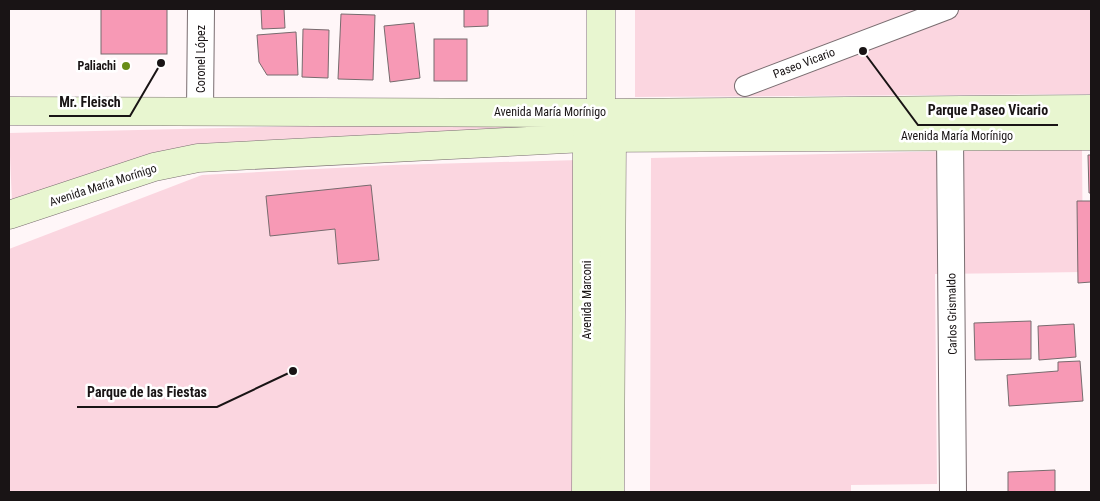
<svg xmlns="http://www.w3.org/2000/svg" width="1100" height="501" viewBox="0 0 1100 501" font-family="'Roboto Condensed',sans-serif">
  <style>
    .green { fill: #fbd6e0 }
    .building { fill: #f799b5; stroke: #776b6e }
    .lines { fill: none; stroke-linecap: round; stroke-linejoin: round }
    .pedestrian-casing { stroke: #796d70; stroke-width: 22 }
    .minor-casing { stroke: #796d70; stroke-width: 28 }
    .secondary-casing { stroke: #796d70; stroke-width: 29 }
    .pedestrian { stroke: #fff; stroke-width: 20 }
    .minor { stroke: #fff; stroke-width: 26 }
    .secondary { stroke: #e8f6d0; stroke-width: 28 }
    .poi-dot { fill: #688d18; stroke: #fff; stroke-width: 2 }
    .labels { text-anchor: middle; dominant-baseline: central; stroke-width: 5; stroke-linejoin: round; paint-order: stroke }
    .street-label { font-size: 12px; fill: #191415; stroke: #fff }
    .poi-label { font-size: 12px; font-weight: bold; fill: #191415; stroke: #fff; text-anchor: end }
    .leader { fill: none; stroke: #191415; stroke-width: 2 }
    .callout-dot { fill: #191415; stroke: #fff; stroke-width: 2 }
    .callout-label { font-size: 14px; text-anchor: middle; font-weight: bold; fill: #191415; stroke: #fff; stroke-width: 5; stroke-linejoin: round; paint-order: stroke }
  </style>
  <rect width="100%" height="100%" fill="#fff6f8"/>
  <g class="green">
    <path d="M635,9H1091V94L635,97Z"/>
    <path d="M574,120L575,128L194,146L12,203L9,133Z"/>
    <path d="M1082,148L1083,272L935,274L937,484L851,485V492H650L651,158Z"/>
    <path d="M579,160L576,492H9V249L202,175L393,165Z"/>
  </g>
  <g class="building">
    <rect x="101" y="9" width="66" height="45"/>
    <path d="M261,9H284L285,28L262,29Z"/>
    <path d="M464,9H488V26L464,27Z"/>
    <path d="M341,14L375,15L373,80L338,79Z"/>
    <path d="M414,23L420,78L390,82L384,26Z"/>
    <path d="M303,29L329,30L328,78L302,77Z"/>
    <path d="M296,32L298,75H267L259,62L257,35Z"/>
    <rect x="434" y="39" width="33" height="42"/>
    <path d="M1088,155H1091V193H1089Z"/>
    <path d="M371,185L379,260L338,264L335,229L270,236L266,196Z"/>
    <path d="M1077,201H1091V282L1078,283Z"/>
    <path d="M1031,321V359L975,360L974,323Z"/>
    <path d="M1074,324L1076,357L1039,360L1038,326Z"/>
    <path d="M1080,361L1083,401L1009,406L1007,375L1058,371V362Z"/>
    <path d="M1055,470V492H1008V472Z"/>
  </g>
  <g class="lines">
    <defs>
      <path id="pedestrian" d="M745,86L948,9"/>
      <g id="minor">
        <path d="M200,110L201,9"/>
        <path d="M950,136L953,492"/>
      </g>
      <g id="secondary">
        <path d="M601,9V113L612,138L610,492"/>
        <path d="M9,111L601,113L1091,109"/>
        <path d="M9,215L154,167L198,158L585,138L1091,136"/>
        <path d="M586,492L587,138L588,128L593,122"/>
      </g>
    </defs>
    <use href="#pedestrian" class="pedestrian-casing"/>
    <use href="#minor" class="minor-casing"/>
    <use href="#secondary" class="secondary-casing"/>
    <use href="#pedestrian" class="pedestrian"/>
    <use href="#minor" class="minor"/>
    <use href="#secondary" class="secondary"/>
  </g>
  <circle class="poi-dot" cx="126" cy="66" r="5"/>
  <g class="labels">
    <g class="street-label">
      <text transform="translate(201 59) rotate(-90)">Coronel López</text>
      <text transform="translate(804 63) rotate(-21)">Paseo Vicario</text>
      <text x="550" y="112">Avenida María Morínigo</text>
      <text x="957" y="136">Avenida María Morínigo</text>
      <text transform="translate(103 185) rotate(-18)">Avenida María Morínigo</text>
      <text transform="translate(587 300) rotate(-90)">Avenida Marconi</text>
      <text transform="translate(952 314) rotate(-91)">Carlos Grismaldo</text>
    </g>
    <g class="poi-label">
      <text x="116" y="66">Paliachi</text>
    </g>
  </g>
  <path class="leader" d="M161 63L130 116H49M863 51L918 125H1058M293 371L217 407H77"/>
  <g class="callout-dot">
    <circle cx="161" cy="63" r="5"/>
    <circle cx="863" cy="51" r="5"/>
    <circle cx="293" cy="371" r="5"/>
  </g>
  <g class="callout-label">
    <text x="90" y="107">Mr. Fleisch</text>
    <text x="988" y="115">Parque Paseo Vicario</text>
    <text x="147" y="397">Parque de las Fiestas</text>
  </g>
  <rect width="1100" height="501" fill="none" stroke="#191415" stroke-width="20"/>
</svg>
